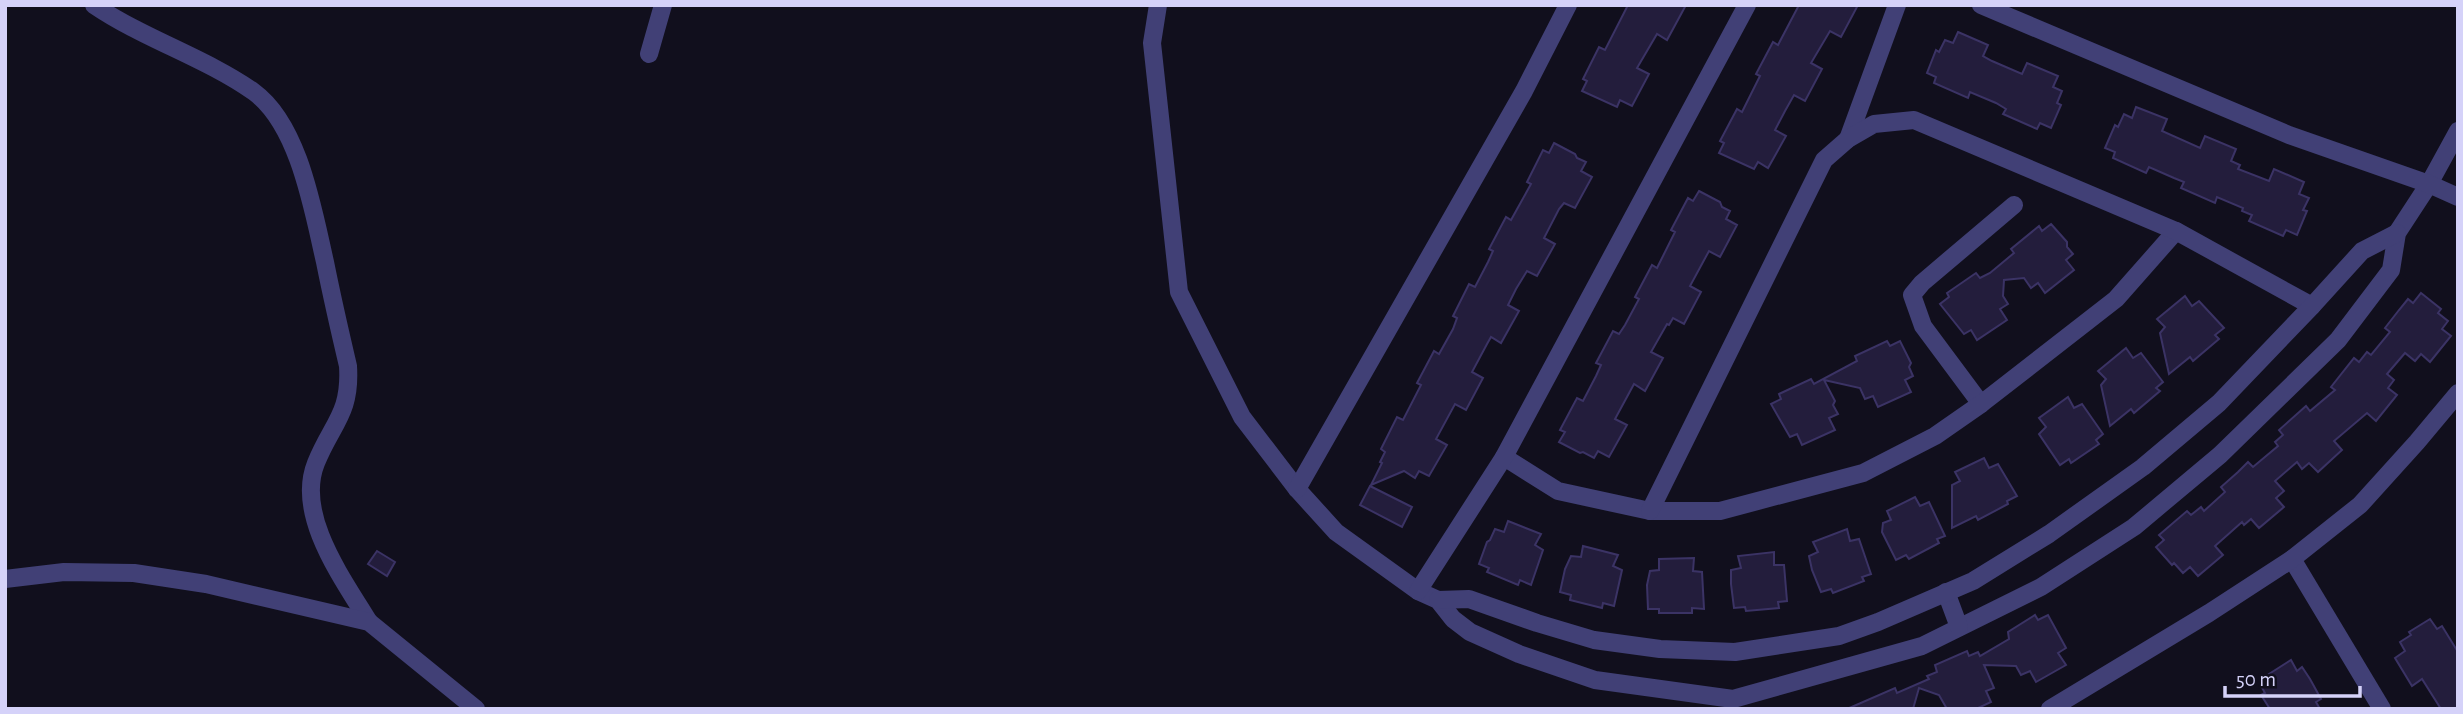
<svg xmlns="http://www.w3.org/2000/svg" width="2463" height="714" viewBox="0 0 2463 714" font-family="'Alegreya Sans',sans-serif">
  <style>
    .building { fill: #231d3c; stroke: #3b3365; stroke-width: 2 }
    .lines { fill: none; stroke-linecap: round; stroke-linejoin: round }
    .minor { stroke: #414076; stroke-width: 18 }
  </style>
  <rect width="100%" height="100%" fill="#110f1d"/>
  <g class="building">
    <path d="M1628,5H1686L1667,40L1657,34L1637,68L1649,74L1632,106L1620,100L1617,107L1582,91L1587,81L1583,79L1599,47L1605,50Z"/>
    <path d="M1799,5H1858L1841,37L1830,31L1811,63L1822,69L1805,101L1794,95L1785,111L1775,130L1786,136L1768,168L1758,162L1754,169L1719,153L1724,143L1720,141L1737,109L1742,112L1760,76L1756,74L1773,42L1778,45Z"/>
    <path d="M1958,32L1988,45L1983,56L1992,61L2022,74L2027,63L2058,76L2053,87L2062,91L2057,103L2061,105L2051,128L2040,123L2037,129L2003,114L2006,109L1996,103L1970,92L1968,98L1934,83L1936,77L1927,73L1936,50L1939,52L1945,40L1953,43Z"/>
    <path d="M2136,107L2167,119L2162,131L2200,148L2205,136L2236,149L2231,161L2240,165L2238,169L2269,181L2274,169L2304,182L2299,194L2309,198L2303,210L2307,211L2297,235L2286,230L2283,236L2249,221L2252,215L2242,211L2243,208L2217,197L2215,203L2181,188L2184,182L2174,178L2149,167L2146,173L2113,158L2115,152L2105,148L2115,125L2118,127L2124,114L2132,118Z"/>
    <path d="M1554,143L1575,154L1577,158L1586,162L1581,171L1592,177L1575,208L1564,203L1559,209L1544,238L1555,244L1537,276L1527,271L1516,289L1508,305L1519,311L1501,343L1491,337L1487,344L1472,372L1483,378L1466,410L1455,404L1436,439L1447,445L1429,476L1419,471L1415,478L1404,471L1371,485L1382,463L1380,462L1385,452L1381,449L1397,417L1403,420L1421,385L1417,383L1434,351L1439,354L1453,329L1457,318L1453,316L1469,284L1475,287L1488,262L1493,251L1489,249L1506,217L1511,220L1531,184L1527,182L1543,150L1549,153Z"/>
    <path d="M1699,191L1720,202L1722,207L1730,211L1726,219L1737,225L1720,257L1709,251L1690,286L1701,292L1684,324L1673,318L1669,325L1667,324L1651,352L1663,358L1645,391L1634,384L1615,419L1627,425L1609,457L1598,451L1594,458L1583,452L1580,453L1559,442L1565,432L1560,430L1577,398L1583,401L1596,376L1601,365L1596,363L1613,331L1619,334L1625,325L1639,299L1635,297L1652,265L1657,268L1675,232L1671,230L1688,198L1693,201Z"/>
    <path d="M2051,224L2067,242V247L2073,254L2066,260L2074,270L2045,293L2038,283L2031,288L2024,278L2004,280L2003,296L2008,304L2000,309L2007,320L1977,340L1971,330L1964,334L1940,304L1949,297L1947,293L1976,273L1980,278L1990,273L2014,253L2011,249L2039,226L2042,231Z"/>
    <path d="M2421,293L2441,309L2438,313L2448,321L2442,329L2451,336L2430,362L2421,354L2415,361L2405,353L2387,374L2394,380L2388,388L2397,395L2376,421L2367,413L2334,441L2342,450L2318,472L2309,463L2302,469L2297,462L2275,481L2284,491L2276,498L2284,507L2259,528L2251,519L2244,525L2242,522L2215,546L2223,555L2198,576L2190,567L2183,573L2174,563L2172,565L2156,547L2164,540L2159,535L2187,511L2191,515L2201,507L2204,511L2225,492L2221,487L2238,472L2248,462L2253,467L2278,446L2275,442L2283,435L2279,430L2306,406L2310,411L2335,390L2331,387L2354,358L2359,362L2367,352L2371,355L2390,332L2385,328L2399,310L2408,299L2413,303Z"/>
    <path d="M2185,296L2192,306L2199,301L2224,328L2215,335L2219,339L2193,361L2190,357L2169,374L2160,333L2165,327L2157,319Z"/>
    <path d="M1887,341L1890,346L1900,341L1911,363L1909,367L1913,376L1905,380L1911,392L1878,407L1873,396L1865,399L1860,388L1824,380L1835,401L1833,405L1838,414L1829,418L1835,430L1802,445L1797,434L1790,437L1771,404L1781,399L1779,394L1811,379L1814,384L1857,361L1855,356Z"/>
    <path d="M2126,348L2133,358L2141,353L2163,382L2156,388L2160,391L2134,413L2131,409L2110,426L2101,385L2106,379L2098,371Z"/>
    <path d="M2068,397L2074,408L2082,404L2103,434L2096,440L2099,444L2071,463L2069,459L2060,465L2039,434L2046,427L2039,418Z"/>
    <path d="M1984,458L1989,468L1998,464L2017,496L2007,501L2008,504L1978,520L1976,516L1952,528V485L1960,481L1955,472Z"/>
    <path d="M1370,486L1412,507L1402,527L1360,505Z"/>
    <path d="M1915,497L1920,506L1929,502L1945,536L1937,539L1939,543L1909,559L1906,555L1896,560L1882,532L1883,523L1891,520L1887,511Z"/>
    <path d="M1508,521L1541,534L1535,545L1543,550L1531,585L1520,580L1518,585L1487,572L1489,568L1479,564L1487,542L1490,540L1495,529L1504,532Z"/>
    <path d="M1847,529L1850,541L1859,539L1871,574L1862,577L1864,581L1833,593L1831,589L1821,592L1812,570L1809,556L1818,552L1813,542Z"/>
    <path d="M1583,546L1618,555L1613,566L1622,570L1614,606L1603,603L1602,608L1570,600L1571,595L1560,592L1565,569L1571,556L1581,557Z"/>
    <path d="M377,551L395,562L387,576L368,564Z"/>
    <path d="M1774,552V565H1784L1787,601L1778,602L1779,608L1746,611L1745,607L1734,608L1731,584V570L1741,568L1738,556Z"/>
    <path d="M1694,558L1693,571L1702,572L1704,609L1692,608V613H1659V609H1648L1647,585L1650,571L1659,570V559Z"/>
    <path d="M2035,615L2038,620L2048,615L2066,648L2058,653L2066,665L2036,682L2030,671L2021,675L2016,666L1984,665L1994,688L1986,691L1991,702L1976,709H1947L1939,695L1919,688L1913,709H1847L1895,688L1897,693L1929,679L1927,676L1937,672L1935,665L1967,651L1969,656L1978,652L1980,656L2009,639L2008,632Z"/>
    <path d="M2430,619L2437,629L2442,626L2458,652V709H2441L2422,679L2412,686L2395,658L2405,651L2400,642L2411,635L2409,632Z"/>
    <path d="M2291,660L2297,671L2302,667L2310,679L2321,699L2316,702L2320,709H2270L2261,695L2265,693L2260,684L2271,677L2269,674Z"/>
  </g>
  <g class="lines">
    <g class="minor">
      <path d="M94,5C144,39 204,57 254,92C299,125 313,210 325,262C332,297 340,332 348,366C351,414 332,423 316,463C295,515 343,579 369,622"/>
      <path d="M1158,5L1152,43L1179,292L1242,417L1297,489L1336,532L1418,591L1438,600L1453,619L1470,632L1519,654L1595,680L1733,699L1922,646L2041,587L2134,527L2220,455L2338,340L2391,270L2397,233L2429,184L2458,131"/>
      <path d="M1981,5L2289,135L2429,184L2458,197"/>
      <path d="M649,54L663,5"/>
      <path d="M1848,139L1897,5"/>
      <path d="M1981,404L1923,326L1912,295L1922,283L2014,205"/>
      <path d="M1504,457L1558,491L1650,511H1720L1863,473L1935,436L1981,404L2116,299L2176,231"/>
      <path d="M1297,489L1524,91L1568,5"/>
      <path d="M1650,511L1824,160L1848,139L1874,124L1914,120L2176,231L2312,306"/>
      <path d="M2292,559L2382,709"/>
      <path d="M5,579L64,572L134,573L206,584L369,622L476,709"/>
      <path d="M1418,591L1504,457L1747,5"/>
      <path d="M1946,592L1959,627"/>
      <path d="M1438,600L1469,599L1537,623L1594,640L1660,649L1735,652L1839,636L1878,622L1973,581L2049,534L2143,467L2219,403L2312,306L2362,251L2397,233"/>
      <path d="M2050,709L2209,613L2292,559L2360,505L2417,442L2458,393"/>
    </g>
  </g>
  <rect width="2463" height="714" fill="none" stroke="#d5d2f9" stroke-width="14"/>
  <path d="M2225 686v10h135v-10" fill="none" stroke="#d5d2f9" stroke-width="3.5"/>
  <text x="2236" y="686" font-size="21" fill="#d5d2f9" stroke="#110f1d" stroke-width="5" paint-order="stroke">50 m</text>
</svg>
